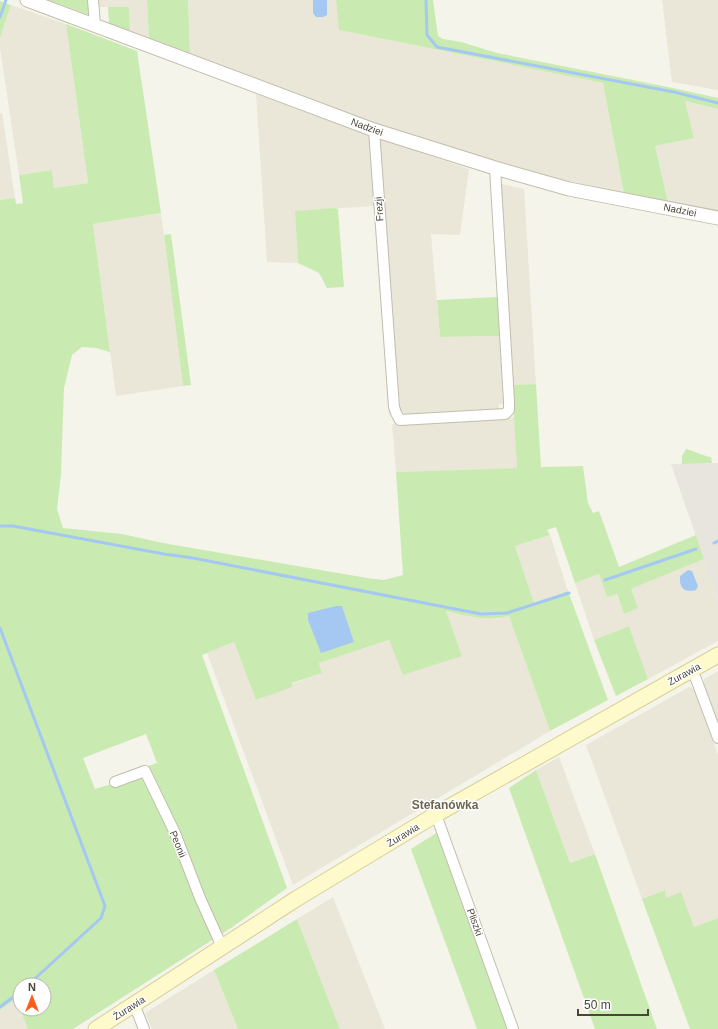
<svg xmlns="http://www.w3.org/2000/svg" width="718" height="1029" viewBox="0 0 718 1029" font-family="Arial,sans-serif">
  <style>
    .residential { fill: #eae7d8 }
    .industrial { fill: #e8e5de }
    .green { fill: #c9ebb2; fill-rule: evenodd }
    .water { fill: #a5c8f3 }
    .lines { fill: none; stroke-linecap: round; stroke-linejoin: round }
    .stream { stroke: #a5c8f3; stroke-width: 3 }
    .minor-casing { stroke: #c2bdac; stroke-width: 12 }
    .tertiary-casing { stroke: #c2bdac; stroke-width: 15 }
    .secondary-casing { stroke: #d7cf99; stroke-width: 17 }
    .minor { stroke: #fff; stroke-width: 10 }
    .tertiary { stroke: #fff; stroke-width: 13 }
    .secondary { stroke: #fffacb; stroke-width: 15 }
    .labels { text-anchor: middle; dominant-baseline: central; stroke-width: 3; stroke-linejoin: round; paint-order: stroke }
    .street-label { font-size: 10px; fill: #4a4538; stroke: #fff }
    .quarter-label { font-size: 12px; font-weight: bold; fill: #6d654e; stroke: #fff }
  </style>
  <rect width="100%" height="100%" fill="#f5f4ea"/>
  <g class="residential">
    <path d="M98,0H147L149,39L130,32L129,7H98Z"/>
    <path d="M188,0H336L340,30L603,83L624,194L519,169L424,142L190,54Z"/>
    <path d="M662,0H718V90L672,82Z"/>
    <path d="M11,5L66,24L88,183L54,188L52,170L19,175L0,48V38Z"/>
    <path d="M256,94L369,136L375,206L295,211L298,263L267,262Z"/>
    <path d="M685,101L718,109V211L668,202L655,146L694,138Z"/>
    <path d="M0,113H2L15,198L0,200Z"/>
    <path d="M379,138L469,169L460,235L431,234L440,337L501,336L505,404H499V410L406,415L400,409Z"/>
    <path d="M501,184L524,189L536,384L512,385Z"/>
    <path d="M161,213L183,386L116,396L93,224Z"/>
    <path d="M515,417L517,468L396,472L392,424Z"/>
    <path d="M550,535L568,591L534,603L515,546Z"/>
    <path d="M704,559L718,600V641L648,679L629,626L594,640L575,583L599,574L607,597L616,593L624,614L631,589Z"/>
    <path d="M445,611L479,618L498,619L509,616L550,731L293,885L207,653L234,642L257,700L292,684L322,673L319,663L390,640L462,656Z"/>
    <path d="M718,671V723L704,683V679Z"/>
    <path d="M689,687L694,689L718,755V918L694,927L666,898L664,890L642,899L586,745Z"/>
    <path d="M559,757L595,854L570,863L536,770Z"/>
    <path d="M333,897L385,1029H340L297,919Z"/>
    <path d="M214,970L238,1029H152L145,1013Z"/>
    <path d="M16,999L28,1029H0V1010Z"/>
  </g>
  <path class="industrial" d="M718,463V600L671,464Z"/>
  <g class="green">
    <path d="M48,0H90L92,16Z"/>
    <path d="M147,0H188L190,54L149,39Z"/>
    <path d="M336,0H433L438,36L443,39L461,42L497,53L673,88L718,98V109L685,101L694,138L655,146L668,202L624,194L603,83L339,30Z"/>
    <path d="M0,1L11,5L0,38Z"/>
    <path d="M108,7H129L130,32L109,24Z"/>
    <path d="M66,24L137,51L161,213L93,224L110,352L96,348L82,347L72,355L64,388L61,474L57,509L63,528L122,534L163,543L367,578L384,580L403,575L396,472L517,468L512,385L536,384L541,467L583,466L588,503L593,513L599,511L619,567L696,535L704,559L631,589L638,608L624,614L617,594L607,597L599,574L575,583L556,527L547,530L550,535L515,546L534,603L568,591L608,700L550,731L509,616C488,622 467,616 446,611L462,656L403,675L389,640L319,663L322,673L292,683V687L256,700L234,642L202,655L287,888L231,928L73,1029H28L16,999L0,1010V200L15,198L16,204L23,203L19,175L52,170L54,188L88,183ZM146,734L157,763L148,766L150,772L95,789L83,758ZM20,985H44V1009H20Z"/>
    <path d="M335,208L338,209L344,287L327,288L319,273L298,263L295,211Z"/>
    <path d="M171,234L191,385L183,386L164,235Z"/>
    <path d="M498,297L501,336L440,337L437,300Z"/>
    <path d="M686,449C696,451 702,456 711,457L712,463L682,464V456Z"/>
    <path d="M629,626L648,679L616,696L594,640Z"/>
    <path d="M536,770L570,863L595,854L657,1029H595L509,788Z"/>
    <path d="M438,832L509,1029H477L411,849Z"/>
    <path d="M665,890L666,898L681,892L694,927L718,918V1029H690L642,899Z"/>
    <path d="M297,919L340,1029H238L214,970Z"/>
  </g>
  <g class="water">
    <path d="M313,0H327V15L323,17H316L313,13Z"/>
    <path d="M688,570L692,571L698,586L696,590C684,593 679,588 680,576Z"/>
    <path d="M336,606H342L354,642L321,653L308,620V613Z"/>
  </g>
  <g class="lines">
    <g class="stream">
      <path d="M426,0L427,35L437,47L674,92L718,103"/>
      <path d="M0,17L6,0"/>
      <path d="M0,526H13L164,554L193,558L481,614L507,613L569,593"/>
      <path d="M714,543L718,541"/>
      <path d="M605,580L696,549"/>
      <path d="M0,628L105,906L101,918L28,985"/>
      <path d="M0,1007L20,992"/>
    </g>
    <defs>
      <g id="minor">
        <path d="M93,0L95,25"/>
        <path d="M374,130L394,407L396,413L400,420L505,414L509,410V401L495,168"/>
        <path d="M691,670L696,679L718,738"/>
        <path d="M115,782L145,771L175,833L200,898L222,947"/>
        <path d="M435,815L439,823L513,1029"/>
        <path d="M134,1004L144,1029"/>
      </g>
      <path id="tertiary" d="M27,0L374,130L495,168L569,189L718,218"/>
      <path id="secondary" d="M96,1029L296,899L435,815L718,655"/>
    </defs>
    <use href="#minor" class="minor-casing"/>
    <use href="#tertiary" class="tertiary-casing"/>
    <use href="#secondary" class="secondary-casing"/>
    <use href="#minor" class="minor"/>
    <use href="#tertiary" class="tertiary"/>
    <use href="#secondary" class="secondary"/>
  </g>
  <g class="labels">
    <g class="street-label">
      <text transform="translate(367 127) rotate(20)">Nadziei</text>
      <text transform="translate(379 209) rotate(-94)">Frezji</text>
      <text transform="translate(680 210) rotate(11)">Nadziei</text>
      <text transform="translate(684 674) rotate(-29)">Żurawia</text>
      <text transform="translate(403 835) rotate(-31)">Żurawia</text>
      <text transform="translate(178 844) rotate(68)">Peonii</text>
      <text transform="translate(475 922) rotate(70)">Pliszki</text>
      <text transform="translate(129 1008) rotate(-33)">Żurawia</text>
    </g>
    <g class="quarter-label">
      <text x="445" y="805">Stefanówka</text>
    </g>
  </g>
  <g transform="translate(32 997)"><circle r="19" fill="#ffffff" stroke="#b7b5af"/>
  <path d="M0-3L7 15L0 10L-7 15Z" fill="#ff5c18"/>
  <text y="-6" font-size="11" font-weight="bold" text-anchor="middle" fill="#4a4538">N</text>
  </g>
  <path d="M578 1009v6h70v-6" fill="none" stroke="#4a4538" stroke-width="2"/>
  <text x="584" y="1009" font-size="12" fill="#4a4538" stroke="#ffffff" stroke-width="3" paint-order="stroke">50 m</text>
</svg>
